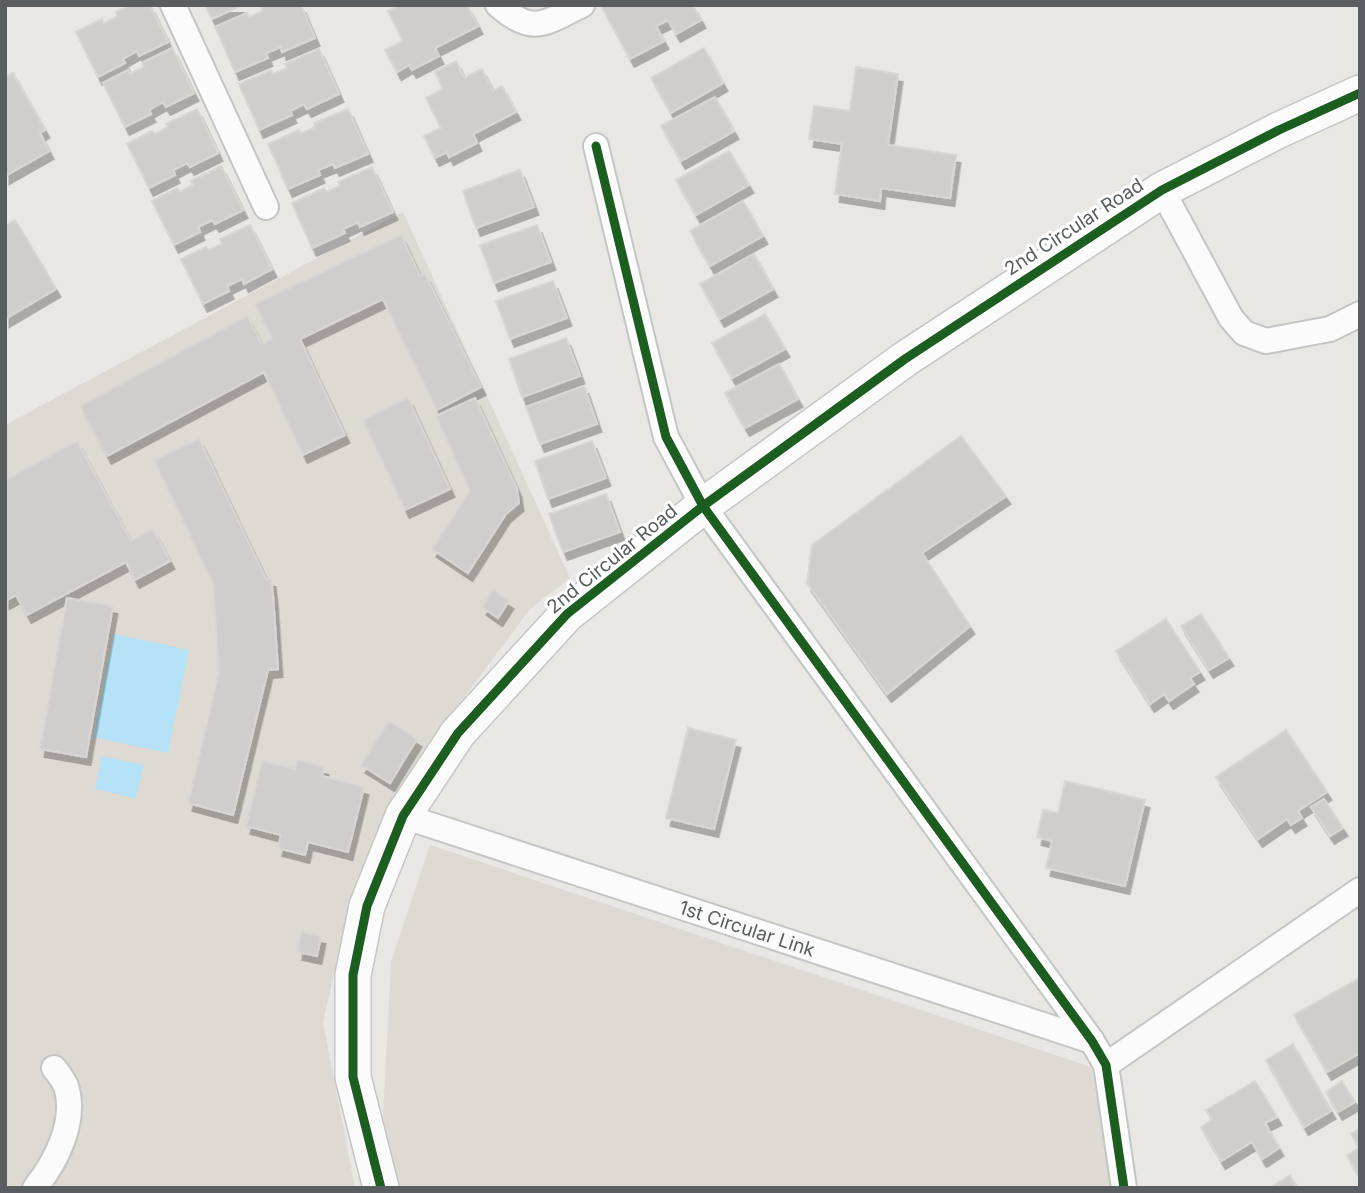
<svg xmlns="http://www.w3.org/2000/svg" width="1365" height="1193" viewBox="0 0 1365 1193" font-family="Inter,sans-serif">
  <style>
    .education { fill: #ddd9d3 }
    .water { fill: #b5e2f6 }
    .building { fill: #d0cecd; stroke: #d8d6d3; stroke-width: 2; filter: url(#shadow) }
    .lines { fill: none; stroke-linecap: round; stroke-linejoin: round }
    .street-casing { stroke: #c4c5c5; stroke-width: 28 }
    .secondary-casing { stroke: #c5c6c6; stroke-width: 38 }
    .street { stroke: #fcfbfb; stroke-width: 24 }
    .secondary { stroke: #fcfbfb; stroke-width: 35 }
    .cycleway-casing { stroke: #fff; stroke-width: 13 }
    .cycleway { stroke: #1b5e20; stroke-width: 9 }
    .labels { text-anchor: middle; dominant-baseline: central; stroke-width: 6; stroke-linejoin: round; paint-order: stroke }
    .street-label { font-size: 19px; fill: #595e61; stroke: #fff }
  </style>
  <defs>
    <filter id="shadow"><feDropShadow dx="4.5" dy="8" stdDeviation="0" flood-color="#0004"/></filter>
  </defs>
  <rect width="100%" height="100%" fill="#e9e7e4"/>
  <g class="education">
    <path d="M403,212L570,578L530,609L429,744L353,890L323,1022L355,1188H5V425Z"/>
    <path d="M430,845L1091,1067L1114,1188H398L382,1137L391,962Z"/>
  </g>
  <g class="water">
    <path d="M114,634L189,650L168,753L93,737Z"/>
    <path d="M102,756L144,765L136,798L95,789Z"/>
  </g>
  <g class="building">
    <path d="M130,5H150L168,42L139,56L137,51L123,59L125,63L98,77L76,32L102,19L104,23L118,16L116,12Z"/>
    <path d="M205,5H242L212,19Z"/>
    <path d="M265,5H301L315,38L282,52L281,47L266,53L268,58L235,72L215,27L247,13L249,17L263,11L261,7Z"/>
    <path d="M399,5H467L478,26L435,48L439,56L412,70L409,65L397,72L385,50L403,41L388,11Z"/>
    <path d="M606,5H693L701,20L676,34L668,20L656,26L664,41L630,59L602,7Z"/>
    <path d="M172,48L194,93L166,107L163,102L149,110L151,114L125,127L103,83L128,70L130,74L144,67L142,63Z"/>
    <path d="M704,48L723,83L671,113L651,78Z"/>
    <path d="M319,49L339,94L307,109L304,104L290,111L292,115L259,130L239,84L271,70L273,74L287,68L285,64Z"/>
    <path d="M456,61L464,78L482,69L493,91L502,86L516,112L473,134L477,143L449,157L447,152L435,158L424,136L441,128L426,98L443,89L435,72Z"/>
    <path d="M856,67L898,74L888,145L956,155L950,198L881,188L880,201L835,194L842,144L809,139L814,106L850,111Z"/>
    <path d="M13,73L45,130L40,133L49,151L5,176V77Z"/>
    <path d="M715,97L734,131L681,161L661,126Z"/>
    <path d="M197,109L218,153L190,167L187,163L173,170L175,175L149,188L127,144L152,131L155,134L168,127L166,124Z"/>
    <path d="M348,109L368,154L335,168L333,164L318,170L320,175L288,189L268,144L299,130L301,134L315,127L314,123Z"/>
    <path d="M729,151L749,185L696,215L676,180Z"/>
    <path d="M221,166L243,210L215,224L212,220L198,227L200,232L174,245L152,201L177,188L180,192L193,185L191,181Z"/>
    <path d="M372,167L393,212L360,227L358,222L343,229L345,233L312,248L292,203L324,188L326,192L340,186L338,182Z"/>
    <path d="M520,170L534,207L476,228L463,191Z"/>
    <path d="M743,201L763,236L710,266L690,231Z"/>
    <path d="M15,220L56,289L5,319V226Z"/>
    <path d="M250,225L272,269L244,284L242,279L227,286L229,291L203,304L181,259L206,247L208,250L222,244L220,239Z"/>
    <path d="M537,225L551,262L494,283L480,245Z"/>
    <path d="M401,235L420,276L425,274L481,387L437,410L383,299L300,339L345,435L303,455L264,372L107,456L80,406L247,316L262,344L272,339L255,304Z"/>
    <path d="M754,254L773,289L720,319L700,284Z"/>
    <path d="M553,281L567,318L510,339L496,301Z"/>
    <path d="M765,314L785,349L732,378L712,343Z"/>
    <path d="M566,338L580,376L522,397L509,359Z"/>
    <path d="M779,364L798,399L745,428L725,393Z"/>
    <path d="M584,386L597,424L540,444L526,407Z"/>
    <path d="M408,398L450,489L405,510L363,420Z"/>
    <path d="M475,398L517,489L519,503L506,514L468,573L432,549L470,491L436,416Z"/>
    <path d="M961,436L1006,496L922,553L970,626L887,694L807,583L812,545Z"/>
    <path d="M199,439L266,579H271L273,595L278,669L268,670L233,815L188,803L219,673L213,583L154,460Z"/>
    <path d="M77,441L131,541L153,529L170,561L135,580L126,562L27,615L16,595L5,601V480Z"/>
    <path d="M592,441L606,478L548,499L535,461Z"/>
    <path d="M606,494L620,532L563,552L549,514Z"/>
    <path d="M493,590L509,601L498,618L482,607Z"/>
    <path d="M67,598L113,606L86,757L40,749Z"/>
    <path d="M1201,614L1229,658L1209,670L1181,626Z"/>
    <path d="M1166,619L1200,672L1190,678L1194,684L1169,701L1164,694L1150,704L1116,651Z"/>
    <path d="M389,721L417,739L390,783L361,765Z"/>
    <path d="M688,728L736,740L714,829L666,818Z"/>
    <path d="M1286,730L1327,792L1298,811L1302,818L1291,825L1287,819L1258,839L1216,777Z"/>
    <path d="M298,760L324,767L322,776L364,787L348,852L308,842L305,855L278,848L281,835L246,826L262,761L295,769Z"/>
    <path d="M1065,781L1145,800L1125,886L1046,868L1052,841L1037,837L1043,810L1058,813Z"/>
    <path d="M1324,799L1343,828L1330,836L1311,807Z"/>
    <path d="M301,932L321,936L317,956L298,952Z"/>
    <path d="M1358,979L1360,983V1053L1327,1072L1294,1015Z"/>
    <path d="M1293,1044L1331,1111L1304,1127L1266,1060Z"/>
    <path d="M1255,1081L1277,1117L1265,1123L1279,1148L1262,1159L1252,1142L1221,1161L1201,1127L1212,1120L1206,1110Z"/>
    <path d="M1342,1081L1355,1102L1338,1112L1326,1092Z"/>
    <path d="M1360,1129V1178L1347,1155L1359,1148L1351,1134Z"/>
    <path d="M1290,1175L1297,1188H1270Z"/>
  </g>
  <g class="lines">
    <defs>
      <g id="street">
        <path d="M173,5L266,207"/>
        <path d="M498,5C533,36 545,23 582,5"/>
        <path d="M596,146L666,437L703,506L1092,1041L1106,1065L1124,1188"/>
        <path d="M1162,190L1231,318L1244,333L1266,341L1330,329L1360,314"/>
        <path id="s1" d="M403,816L1092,1041"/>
        <path d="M1106,1065L1360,890"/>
        <path d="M35,1188C56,1162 77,1121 66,1086C63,1080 58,1073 54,1068"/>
      </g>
      <path id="secondary" d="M381,1188L353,1077V975L367,906L403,816L458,733L567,614L703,506L905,359L1162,190L1279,130L1360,93"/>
    </defs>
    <use href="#street" class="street-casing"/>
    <use href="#secondary" class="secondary-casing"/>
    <use href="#street" class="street"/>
    <use href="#secondary" class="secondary"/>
    <defs>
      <g id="cycleway">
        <path d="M596,146L666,437L703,506L1092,1041L1106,1065L1124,1188"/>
        <path d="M381,1188L353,1077V975L367,906L403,816L458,733L567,614L703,506L905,359L1162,190L1279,130L1360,93"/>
      </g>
    </defs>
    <use href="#cycleway" class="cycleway-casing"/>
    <use href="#cycleway" class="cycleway"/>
  </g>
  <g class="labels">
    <g class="street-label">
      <text transform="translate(1074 227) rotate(-33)">2nd Circular Road</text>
      <text transform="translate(612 559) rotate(-39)">2nd Circular Road</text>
      <text stroke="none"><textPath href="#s1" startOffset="362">1st Circular Link</textPath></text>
    </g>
  </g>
  <rect width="1365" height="1193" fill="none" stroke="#595e61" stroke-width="14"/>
</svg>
